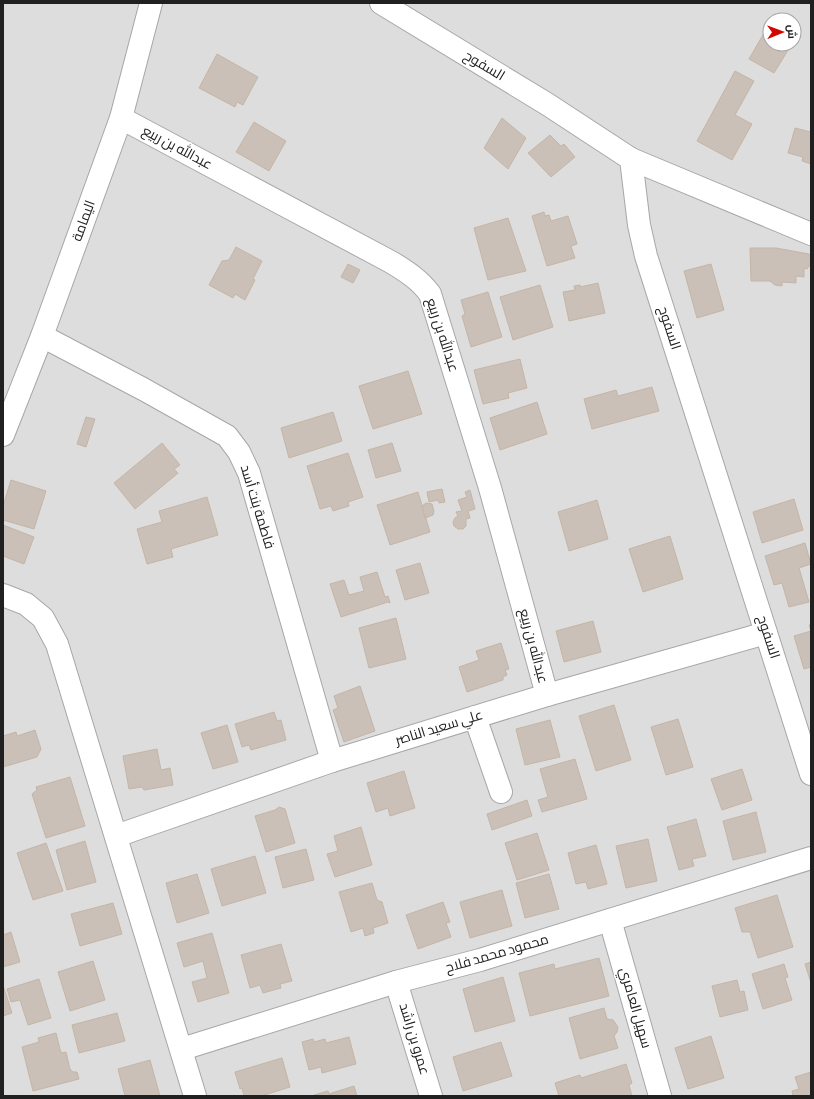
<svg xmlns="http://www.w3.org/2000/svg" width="814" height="1099" viewBox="0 0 814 1099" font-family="'Alegreya Sans',Cairo,sans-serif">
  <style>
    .residential { fill: #dedddd; fill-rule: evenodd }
    .building { fill: #cac0b8; stroke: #c4b5a6 }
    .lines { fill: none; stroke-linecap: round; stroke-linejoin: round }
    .minor-casing { stroke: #a7a7a7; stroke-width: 24 }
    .minor { stroke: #fff; stroke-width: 22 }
    .labels { text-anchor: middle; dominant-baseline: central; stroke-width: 3; stroke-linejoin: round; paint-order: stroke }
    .street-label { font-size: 14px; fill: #202020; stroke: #fff }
  </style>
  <rect width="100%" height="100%" fill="#f1eee6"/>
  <path class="residential" d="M3,3H811V1096H3ZM770,20H794V44H770Z"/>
  <g class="building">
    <path d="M768,26L770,27V44H785L790,47L774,73L749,59Z"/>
    <path d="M217,54L258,77L243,105L237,102L235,107L199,88Z"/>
    <path d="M735,71L754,81L735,115L752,124L732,160L697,141Z"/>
    <path d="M502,118L526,138L508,169L484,148Z"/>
    <path d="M254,122L286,141L269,171L236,152Z"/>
    <path d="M795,128L811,132V164L802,161L803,157L788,153Z"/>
    <path d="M550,135L561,146L564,144L575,157L551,177L528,153Z"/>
    <path d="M544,212L545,216L549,215L551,221L568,216L577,244L571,246L575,258L547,266L532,216Z"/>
    <path d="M508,218L526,271L488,280L474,228Z"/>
    <path d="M236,247L262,261L253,279L255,280L245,300L235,294L233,298L209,285L222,261L229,260Z"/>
    <path d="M750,248H776L809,254L811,258L810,265L807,269L804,268V277L796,276V283L782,282V286L775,285L770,281H751Z"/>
    <path d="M348,264L360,270L353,283L341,277Z"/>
    <path d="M711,264L724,310L697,318L684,271Z"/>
    <path d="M598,283L605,313L569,321L563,292L575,290L574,286L580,285V287Z"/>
    <path d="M540,285L553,327L513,340L500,297Z"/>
    <path d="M488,292L502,337L471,347L462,316L465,314L461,300Z"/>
    <path d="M520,359L527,388L508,393L509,398L483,404L474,370Z"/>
    <path d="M408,371L422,414L373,429L359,386Z"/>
    <path d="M652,387L659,411L592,429L584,399L616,390L618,396Z"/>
    <path d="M537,402L547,434L500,450L490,418Z"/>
    <path d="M333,412L342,441L289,458L281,428Z"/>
    <path d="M86,417L95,419L86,447L77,444Z"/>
    <path d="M162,443L180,465L174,469L178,473L135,509L114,483Z"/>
    <path d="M392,443L401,471L376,478L368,450Z"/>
    <path d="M348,453L363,497L348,502L349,506L333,511L331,506L320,509L307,466Z"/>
    <path d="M11,480L46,491L34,529L3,520V506Z"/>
    <path d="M442,489L445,502L439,503L438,500L429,502L427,492Z"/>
    <path d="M470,490L475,509L468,511L470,518L466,519V526L463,529H458L454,526L453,522L455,518L458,516L456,512L462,511L458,500L467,497L465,492Z"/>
    <path d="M418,492L430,532L390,545L377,505Z"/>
    <path d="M207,497L218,535L171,549L173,557L147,564L137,529L162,522L159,511Z"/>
    <path d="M794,499L803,530L762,543L753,512Z"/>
    <path d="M597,500L608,539L569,551L558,512Z"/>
    <path d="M426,503L432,504L434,511L433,515L425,518L422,506Z"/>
    <path d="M3,525L34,537L24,564L3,556Z"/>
    <path d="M670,536L683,579L643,592L629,549Z"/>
    <path d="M805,543L811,564L799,568L809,602L789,607L782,583L774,585L765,556Z"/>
    <path d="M420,563L429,593L405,600L396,570Z"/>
    <path d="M377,572L385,597L388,596L390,603L388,602L341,617L330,584L344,580L349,595L364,591L360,577Z"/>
    <path d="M396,618L406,659L369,668L359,628Z"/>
    <path d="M593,621L601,652L564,662L556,631Z"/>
    <path d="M809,625H811V667L804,669L794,636L811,631Z"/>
    <path d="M501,643L509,669L505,670L507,675L503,677V680L467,692L459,667L479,660L476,651Z"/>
    <path d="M360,686L375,731L344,742L333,710L338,708L334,696Z"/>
    <path d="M614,705L631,760L596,771L579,716Z"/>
    <path d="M274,712L277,721L281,720L286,740L251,750L249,745L242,747L235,724Z"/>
    <path d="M678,719L693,767L666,775L651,727Z"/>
    <path d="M550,720L560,757L525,765L516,729Z"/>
    <path d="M227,725L238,762L213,769L201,733Z"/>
    <path d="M35,730L41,749L37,757L3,767V736L16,732L17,736Z"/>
    <path d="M157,749L161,770L170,768L173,785L144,790L142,787L129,789L123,756Z"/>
    <path d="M575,759L587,799L542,812L538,800L548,797L540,769Z"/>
    <path d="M742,769L752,800L722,810L711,779Z"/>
    <path d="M404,771L415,808L390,816L388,808L376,812L367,783Z"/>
    <path d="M70,777L85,826L46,838L32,794L37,790L36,787Z"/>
    <path d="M527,800L532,816L492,830L487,814Z"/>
    <path d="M279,807L285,809L295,843L266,852L255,816L275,810Z"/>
    <path d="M756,812L766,852L733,860L723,821Z"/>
    <path d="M696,819L706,856L692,859L694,866L679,870L667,827Z"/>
    <path d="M361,827L372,865L335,877L327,854L338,851L334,836Z"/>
    <path d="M537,833L549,870L517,880L505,843Z"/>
    <path d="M648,839L657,881L626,888L616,846Z"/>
    <path d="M85,841L96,882L67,890L56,850Z"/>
    <path d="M46,843L63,891L33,900L17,853Z"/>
    <path d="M596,845L607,884L588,889L586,882L576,884L568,853Z"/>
    <path d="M306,849L314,880L283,888L275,857Z"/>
    <path d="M255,856L266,893L222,906L211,869Z"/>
    <path d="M197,874L209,913L177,923L166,883Z"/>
    <path d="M549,874L559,909L525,918L516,883Z"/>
    <path d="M372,883L377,900L382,902L388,923L373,928L374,933L365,936L363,928L351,932L339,892Z"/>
    <path d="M502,890L512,926L470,938L460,902Z"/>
    <path d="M777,895L793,947L758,958L750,932H742L735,908Z"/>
    <path d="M443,902L450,922L446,923L451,937L418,949L406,915Z"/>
    <path d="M113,903L122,934L80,946L71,914Z"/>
    <path d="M11,932L20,962L3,967V935Z"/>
    <path d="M212,933L229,993L198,1002L192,982L207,978L203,961L184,967L177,943Z"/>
    <path d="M281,944L292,981L280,984L281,988L263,993L260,985L250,988L241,955Z"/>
    <path d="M599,958L609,996L530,1016L519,973L554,964L555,969Z"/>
    <path d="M93,961L105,1000L70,1011L58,972Z"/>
    <path d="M811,962V983L805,964Z"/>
    <path d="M784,964L788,977L785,978L792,1000L763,1009L752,974Z"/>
    <path d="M503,977L515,1021L475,1032L463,989Z"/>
    <path d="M39,979L51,1018L28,1025L20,1000L11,1002L7,989Z"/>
    <path d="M737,980L740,992L744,991L748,1010L720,1017L712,986Z"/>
    <path d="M3,985L12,1013L3,1016Z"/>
    <path d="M604,1008L607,1019L613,1020L618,1027L617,1032L614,1036L618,1048L580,1059L569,1018Z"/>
    <path d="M117,1013L125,1041L79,1053L72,1025Z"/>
    <path d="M56,1033L61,1053L66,1052L70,1069L73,1072H77L79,1079L33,1091L22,1047L39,1042L38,1038Z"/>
    <path d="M711,1036L724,1078L688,1089L675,1048Z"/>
    <path d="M349,1037L356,1064L322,1073L321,1067L309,1070L302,1042L313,1039L314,1042L325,1039L326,1043Z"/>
    <path d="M501,1042L512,1076L463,1091L453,1057Z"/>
    <path d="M282,1058L290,1087L261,1096H244L242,1088L240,1089L235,1072Z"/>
    <path d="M150,1060L160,1096H125L118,1069Z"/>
    <path d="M626,1064L632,1083L629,1085L632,1096H559L555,1083L580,1075L581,1078Z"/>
    <path d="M811,1072V1096H793L792,1091L799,1089L795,1077Z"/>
    <path d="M354,1086L357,1096H314V1095L328,1091L329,1094Z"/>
  </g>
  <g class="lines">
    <defs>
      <g id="minor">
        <path d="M381,3L547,104L631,159L639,225L646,256L811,774"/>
        <path d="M121,118L391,262C406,271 420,280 430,294L490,488L547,695"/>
        <path d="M631,159L811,234"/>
        <path d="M42,336L143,389L227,436L239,452L249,473L332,761"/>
        <path d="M3,435L42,336L121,118L151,3"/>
        <path d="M3,595L26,604L43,618L57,644L195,1096"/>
        <path d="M475,717L501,792"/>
        <path d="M116,836L332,761L547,695L766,633"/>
        <path d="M610,920L660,1096"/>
        <path d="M396,982L431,1096"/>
        <path d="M182,1049L396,982L480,960L811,858"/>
      </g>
    </defs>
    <use href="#minor" class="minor-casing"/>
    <use href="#minor" class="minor"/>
  </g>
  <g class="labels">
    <g class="street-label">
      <text transform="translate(484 66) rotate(31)">السفوح</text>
      <text transform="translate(177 148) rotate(28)">عبدالله بن ربيع</text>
      <text transform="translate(84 221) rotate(-70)">اليمامة</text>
      <text transform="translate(669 328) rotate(72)">السفوح</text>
      <text transform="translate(442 335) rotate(72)">عبدالله بن ربيع</text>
      <text transform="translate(257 507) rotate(73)">فاطمة بنت أسد</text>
      <text transform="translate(768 637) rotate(72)">السفوح</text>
      <text transform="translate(533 646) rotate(75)">عبدالله بن ربيع</text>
      <text transform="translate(439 728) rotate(-17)">علي سعيد الناصر</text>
      <text transform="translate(497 954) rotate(-16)">محمود محمد فلاح</text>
      <text transform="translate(635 1008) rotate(74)">سهيل العامري</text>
      <text transform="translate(414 1039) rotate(73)">عمرو بن راشد</text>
    </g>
  </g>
  <rect width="814" height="1099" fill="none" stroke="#202020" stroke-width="8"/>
  <g transform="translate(782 32) rotate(89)"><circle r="19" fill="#ffffff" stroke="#a6a6a6"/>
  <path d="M0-3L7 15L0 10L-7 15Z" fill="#d00800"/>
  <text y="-6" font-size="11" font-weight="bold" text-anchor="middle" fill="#202020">ش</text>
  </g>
</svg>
